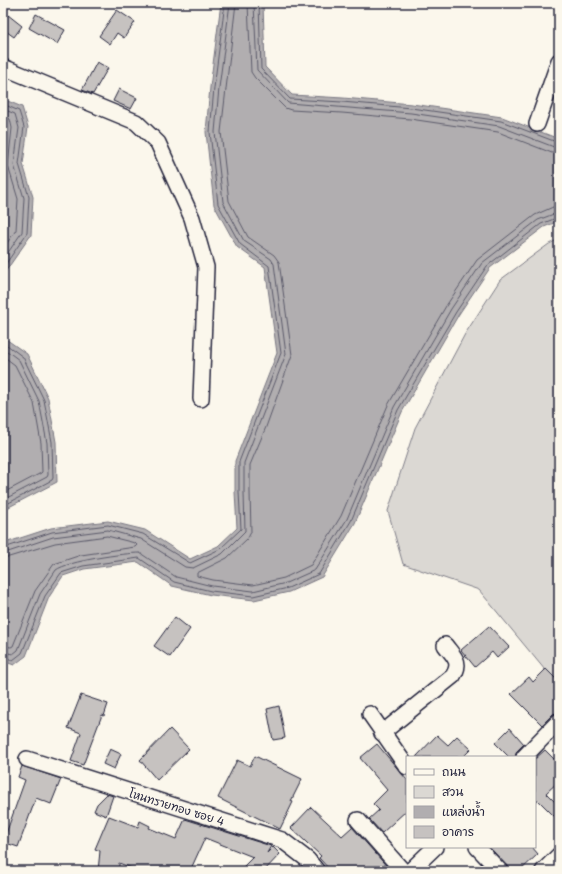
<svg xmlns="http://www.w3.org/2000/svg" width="562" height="874" viewBox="0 0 562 874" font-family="'Playpen Sans','Playpen Sans Thai',sans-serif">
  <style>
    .green { fill: #dbd8d3; stroke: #7e7d87 }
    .water { fill: #b1aeb0; stroke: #787681 }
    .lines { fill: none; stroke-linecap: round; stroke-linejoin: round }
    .shore { stroke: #5b5a6a; stroke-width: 1 }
    .building { fill: #c6c2c0; stroke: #22223b }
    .minor-casing { stroke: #22223b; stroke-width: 18 }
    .minor { stroke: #fbf7ec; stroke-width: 15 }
    .labels { text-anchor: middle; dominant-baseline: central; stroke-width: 3.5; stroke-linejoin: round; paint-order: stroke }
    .street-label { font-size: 11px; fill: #22223b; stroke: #fbf7ec }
  </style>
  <rect width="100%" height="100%" fill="#fbf7ec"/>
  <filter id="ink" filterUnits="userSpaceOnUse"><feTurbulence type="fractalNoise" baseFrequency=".025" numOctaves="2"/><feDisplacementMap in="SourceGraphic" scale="8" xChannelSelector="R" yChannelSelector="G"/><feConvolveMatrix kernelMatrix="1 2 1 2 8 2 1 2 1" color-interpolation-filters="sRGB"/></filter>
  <g filter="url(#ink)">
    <path class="green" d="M559,239V687L479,590L403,564L388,511L415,428L465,334L500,280L549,244Z"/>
    <g class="water">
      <path d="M221,3H263L265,67L292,95L343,98L412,104L502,117L559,139V221L544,227L490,268L459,314L402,412L355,523L322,577L289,592L254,600L211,595L172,586L138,562L84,569L63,576L49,597L26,656L14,665L3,661V541L5,543L51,528L108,521L145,530L190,559L218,546L237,528L235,492V461L277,353L265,267L237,247L214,205L206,132L210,87Z"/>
      <path d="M3,99L22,107L28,127L23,164L33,197L31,235L3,275Z"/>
      <path d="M3,337L27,354L48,398L56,442L57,482L7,508L3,512Z"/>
    </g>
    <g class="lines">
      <g class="shore">
        <path d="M236,3L221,132L229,201L248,237L274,255L279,262L292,355L266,427L250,465V492L251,532L248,538L227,558L197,573V576L213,580L253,585L284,578L311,565L341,516L388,405L446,306L477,260L535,215L553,207L559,206"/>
        <path d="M248,3L251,72L255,78L285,108L291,110L342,113L410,119L498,132L552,153L559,154"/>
        <path d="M254,3L257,70L288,103L411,113L499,126L554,147L559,148"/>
        <path d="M259,3L261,69L290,99L342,102L411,108L501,121L559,143"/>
        <path d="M3,104L19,111L24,127L19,164L29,197L27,233L3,268"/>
        <path d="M3,109L15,114L19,128L14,165L24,198L22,232L3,260"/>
        <path d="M3,116L10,119L12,128L8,166L18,199L16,230L3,249"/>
        <path d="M3,342L23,357L44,400L52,442L53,478L52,480L3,506"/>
        <path d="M3,348L19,360L39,401L47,443L48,475L47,477L3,500"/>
        <path d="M3,356L15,365L34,403L41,443L42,472L41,473L3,493"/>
        <path d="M3,546L7,547L52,532L108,525L143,534L190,563L220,549L241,529L239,492V462L281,353L269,266L240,244L218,204L210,132L214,88L225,3"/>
        <path d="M3,552H8L53,537L108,530L141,539L185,567L193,568L222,554L245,531L244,492V463L286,354L274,264L271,259L244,241L223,202L215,132L219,88L230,3"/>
        <path d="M3,558L9,557L55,543L107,536L135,543L137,545L135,547L81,555L54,564L35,591L13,646L11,647L3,646"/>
        <path d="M3,652L13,654L18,650L40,594L56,570C68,561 124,553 140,553L176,577L212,586L253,591L286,583L315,570L347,519L394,407L451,309L482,263L538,220L559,212"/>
        <path d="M3,657L13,660L22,653L45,596L61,573L83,566L139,558L174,582L211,591L253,596L288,588L319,574L351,521L398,410L456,312L487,266L541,224L559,217"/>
      </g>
    </g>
    <g class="building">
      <path d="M117,10L135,22L124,38L117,33L110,44L99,36Z"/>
      <path d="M3,11L22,26L14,37L3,29Z"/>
      <path d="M36,14L65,30L57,44L29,28Z"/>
      <path d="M97,62L108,68L93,94L82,90Z"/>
      <path d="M119,89L137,98L131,109L113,101Z"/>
      <path d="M175,617L190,629L170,657L154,646Z"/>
      <path d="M489,626L509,647L497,658L492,652L475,667L461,650Z"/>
      <path d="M546,669L559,682V712L553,714L542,725L511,694L529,677L533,682Z"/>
      <path d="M81,695L108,704L104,716L102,715L83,765L71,761L81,733L68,728Z"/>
      <path d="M279,706L285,738L273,740L267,709Z"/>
      <path d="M510,728L524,744L517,751L515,757H509L495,743Z"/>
      <path d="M170,729L189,749L157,780L140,760Z"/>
      <path d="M437,735L448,745L457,736L471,749L463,757H416Z"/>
      <path d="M377,744L407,780V810L382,833L369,819L379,810L373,804L387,790L360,758Z"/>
      <path d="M110,749L121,754L114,769L103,764Z"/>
      <path d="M545,750L559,764V781L546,793L559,806V821L538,800L535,803V759Z"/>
      <path d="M255,756L302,779L291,801L293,802L280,829L218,798L237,760L250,766Z"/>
      <path d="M22,766L61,779L51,804L36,798L18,847L3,842L25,780L18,777Z"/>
      <path d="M107,794L113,796L106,816L94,811L97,804Z"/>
      <path d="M311,807L342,836L352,827L390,870L331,871L319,858L321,856L291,828Z"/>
      <path d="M109,816L138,827L140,821L150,826L149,828L176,839L185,819L271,846L267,853L273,847L280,854L264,871H239L253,857L205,838L190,871H139L119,863V871H98L100,851L95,849Z"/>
      <path d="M489,847H532L538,854L520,871H509L506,865Z"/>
    </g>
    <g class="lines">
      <defs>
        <g id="minor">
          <path d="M3,67L136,122L158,143L192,218L206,267L201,399"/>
          <path d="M537,124L559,61"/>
          <path d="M370,714L407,767"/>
          <path d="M382,733L453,676C462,662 454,657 445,645"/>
          <path d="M524,757L559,721"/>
          <path d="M27,759L282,840L308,860L317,871"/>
          <path d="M358,820L403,871"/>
          <path d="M477,847L500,871"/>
          <path d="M410,871L435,847"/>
          <path d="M543,871L559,855"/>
        </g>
      </defs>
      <use href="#minor" class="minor-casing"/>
      <use href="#minor" class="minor"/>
    </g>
  </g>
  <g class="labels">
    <g class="street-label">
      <text transform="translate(177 807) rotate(17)">โหนทรายทอง ซอย 4</text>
    </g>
  </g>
  <rect width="562" height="874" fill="none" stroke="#fbf7ec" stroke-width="16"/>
  <rect x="8" y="8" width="546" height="858" fill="none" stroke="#22223b" stroke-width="1.5" filter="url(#ink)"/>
  <rect x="406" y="756" width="130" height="92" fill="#fbf7ec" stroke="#a4a2a5"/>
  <rect x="414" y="769" width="20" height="6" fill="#fbf7ec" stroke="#a4a2a5"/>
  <text x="442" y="776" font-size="12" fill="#22223b">ถนน</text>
  <rect x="414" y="786" width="20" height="12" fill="#dbd8d3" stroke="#a4a2a5"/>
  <text x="442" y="796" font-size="12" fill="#22223b">สวน</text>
  <rect x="414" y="806" width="20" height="12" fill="#b1aeb0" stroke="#a4a2a5"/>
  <text x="442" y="816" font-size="12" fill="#22223b">แหล่งน้ำ</text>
  <rect x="414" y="826" width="20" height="12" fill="#c6c2c0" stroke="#a4a2a5"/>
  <text x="442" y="836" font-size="12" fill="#22223b">อาคาร</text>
</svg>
